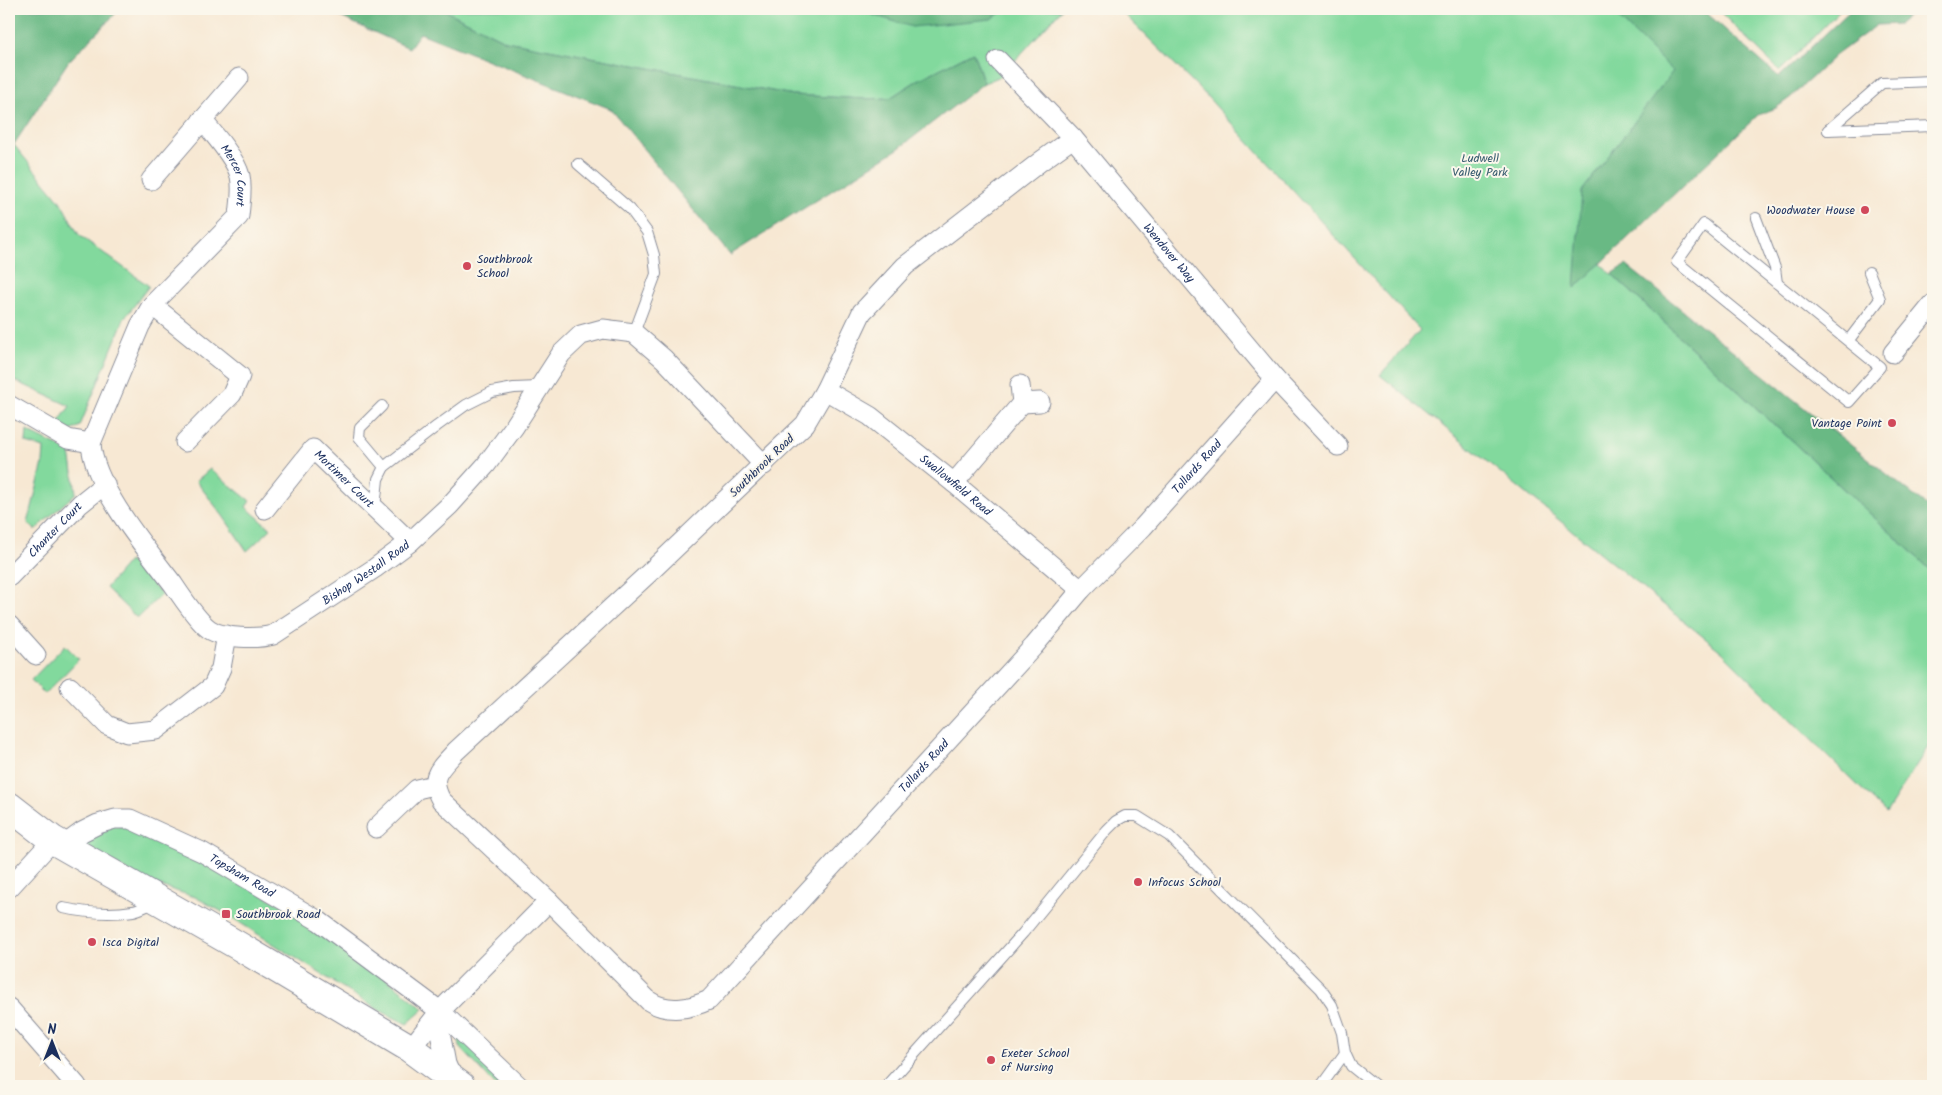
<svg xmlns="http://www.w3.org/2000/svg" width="1942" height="1095" viewBox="0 0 1942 1095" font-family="Kalam,sans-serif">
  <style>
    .green { fill: #82d99d; stroke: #4e847e }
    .forest { fill: #69b984; stroke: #427471 }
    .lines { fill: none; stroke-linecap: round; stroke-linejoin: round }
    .service-casing { stroke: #898c98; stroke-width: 12 }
    .minor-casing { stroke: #898c98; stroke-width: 21 }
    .primary-casing { stroke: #898c98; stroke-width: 30 }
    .service { stroke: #fff; stroke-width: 10 }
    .minor { stroke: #fff; stroke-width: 19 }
    .primary { stroke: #fff; stroke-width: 28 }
    .poi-dot { fill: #d1495b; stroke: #fbf7ec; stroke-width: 2 }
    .labels { text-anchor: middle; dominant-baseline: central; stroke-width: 4; stroke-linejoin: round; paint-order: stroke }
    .park-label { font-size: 12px; fill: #355a6e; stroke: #fbf7ec }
    .street-label { font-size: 12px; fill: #1b2f5e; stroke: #fbf7ec }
    .poi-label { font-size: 12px; fill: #1b2f5e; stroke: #fbf7ec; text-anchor: start }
  </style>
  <rect width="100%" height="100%" fill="#fbf7ec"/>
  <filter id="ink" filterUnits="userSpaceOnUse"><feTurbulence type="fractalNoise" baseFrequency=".02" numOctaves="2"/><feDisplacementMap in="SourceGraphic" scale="10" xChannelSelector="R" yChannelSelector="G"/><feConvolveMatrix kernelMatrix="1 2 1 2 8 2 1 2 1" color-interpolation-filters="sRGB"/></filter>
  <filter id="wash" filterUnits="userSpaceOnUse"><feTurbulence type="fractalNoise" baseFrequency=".0096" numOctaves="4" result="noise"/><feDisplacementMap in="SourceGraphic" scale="20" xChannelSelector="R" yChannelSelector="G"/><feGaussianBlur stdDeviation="1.12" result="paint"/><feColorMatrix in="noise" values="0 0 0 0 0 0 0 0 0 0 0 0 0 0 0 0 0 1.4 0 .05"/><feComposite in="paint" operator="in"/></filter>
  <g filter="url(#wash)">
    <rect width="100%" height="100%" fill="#f7e8d3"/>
    <g class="green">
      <path d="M442,9H1062L1001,76L984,83L973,52L918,80L890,98L866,99L793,95L506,41Z"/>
      <path d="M1119,9H1690L1762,97L1601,264L1933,572V739L1886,813L1722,652L1380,375L1420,330L1202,91Z"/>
      <path d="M1724,9H1841L1780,71L1720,12Z"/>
      <path d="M14,145L60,201L79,235L149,286L124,319L80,426L71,431L58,423L70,406L9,378V282L15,269L9,265V152Z"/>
      <path d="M27,431L70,452L76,493L35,530L28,523L43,463L44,448L26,443Z"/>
      <path d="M210,469L250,501L246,507L271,529L247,551L223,516L196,481Z"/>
      <path d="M129,561L162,594L137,618L106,588Z"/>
      <path d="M65,645L79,659L45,694L31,680Z"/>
      <path d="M106,824L143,829L327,930L424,1009L407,1024L375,1008L226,914L195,897L144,881L77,841Z"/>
      <path d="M458,1035L510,1086H496L460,1047Z"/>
    </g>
    <g class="forest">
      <path d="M9,9H120L68,62L9,152Z"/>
      <path d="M323,9H442L506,41L793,95L866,99L890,98L918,80L973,52L984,83L898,149L730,255L611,109L420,33L409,48Z"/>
      <path d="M854,9H1007L991,19L912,27Z"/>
      <path d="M1609,9H1702L1779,77L1852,9H1916L1899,24L1877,25L1836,55L1791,97L1776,108L1758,115L1575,288L1582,191L1673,71Z"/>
      <path d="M1626,265L1933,511V572L1612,274Z"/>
    </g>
  </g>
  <g filter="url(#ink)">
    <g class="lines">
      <defs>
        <g id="service">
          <path d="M1828,130L1882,83L1933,81"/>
          <path d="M1828,130L1933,126"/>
          <path d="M578,164L630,209L647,232L654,255L656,274L634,333"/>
          <path d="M1756,218L1775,268L1777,283"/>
          <path d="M1848,341L1704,224L1677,262L1849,402L1880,367L1848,341L1880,299L1869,272"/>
          <path d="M382,406L360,428L359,437L384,467"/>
          <path d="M375,508L378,479L384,467L437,426L466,405L492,392L514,388L539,387"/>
          <path d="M63,908C87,913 109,915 133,911C140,910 147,905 155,903"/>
          <path d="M886,1086L1023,933L1107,830L1116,821L1125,816H1137L1169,836L1321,989L1332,1005L1342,1033L1345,1053L1351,1066L1376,1086"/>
          <path d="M1321,1086L1345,1053"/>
        </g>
        <g id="minor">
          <path id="s1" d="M998,60L1073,138L1275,379L1338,446"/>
          <path id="s2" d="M202,120C214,134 236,159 240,176C243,189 240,204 239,216L152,305L140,326L91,443C93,486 147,550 173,584C181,596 199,622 209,629C223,639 257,639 273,635L375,568L410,542L450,505L486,465L514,427L561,354L581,335L603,329L634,333L664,359L764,465"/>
          <path id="s3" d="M1073,138L1041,161L905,266L867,307L862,312L825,390L805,424L649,573L456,751C440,769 428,776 441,800L549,901L649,1001C667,1013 690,1009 709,1000L1034,646L1081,590L1143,527L1275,379"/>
          <path d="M151,180L239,78"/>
          <path d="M152,305L240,376L232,394L185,442"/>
          <path d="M1893,353L1933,304"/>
          <path d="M1020,385L1022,403L1040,402"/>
          <path id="s4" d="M825,390L870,416L954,483L1081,590"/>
          <path d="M9,405L68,439L91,443"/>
          <path d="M954,483L1022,403"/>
          <path id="s5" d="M265,509L313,449L410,542"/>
          <path id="s6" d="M9,577L80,504L105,484"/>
          <path d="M9,625L36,655"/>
          <path d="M70,687L107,725L127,733L156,730L213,686L221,668L227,635"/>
          <path d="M376,828L417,789L434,785"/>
          <path id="s7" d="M63,846L82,832L98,824L115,819H130L202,852L319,921L440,1011L519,1086"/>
          <path d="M9,888L53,840"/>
          <path d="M9,1008L77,1086"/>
          <path d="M437,1017L446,1064L453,1080"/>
          <path d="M411,1048L440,1011L549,901"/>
        </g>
        <path id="primary" d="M9,806L53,840L237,945L408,1047L461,1086"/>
      </defs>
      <use href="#service" class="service-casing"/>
      <use href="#minor" class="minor-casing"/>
      <use href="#primary" class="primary-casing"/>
      <use href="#service" class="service"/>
      <use href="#minor" class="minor"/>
      <use href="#primary" class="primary"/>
    </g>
  </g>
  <g class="poi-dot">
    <circle cx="1865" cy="210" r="5"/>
    <circle cx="467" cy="266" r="5"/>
    <circle cx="1892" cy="423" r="5"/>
    <circle cx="1138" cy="882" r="5"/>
    <rect x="221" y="909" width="10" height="10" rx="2.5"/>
    <circle cx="92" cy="942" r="5"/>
    <circle cx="991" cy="1060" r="5"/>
  </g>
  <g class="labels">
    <g class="park-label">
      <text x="1480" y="158">Ludwell<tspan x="1480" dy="14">Valley Park</tspan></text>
    </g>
    <g class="street-label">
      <text stroke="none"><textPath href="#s2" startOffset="66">Mercer Court</textPath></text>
      <text stroke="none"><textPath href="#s1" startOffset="258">Wendover Way</textPath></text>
      <text transform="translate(762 466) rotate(-44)">Southbrook Road</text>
      <text stroke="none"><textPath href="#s3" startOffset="2010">Tollards Road</textPath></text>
      <text stroke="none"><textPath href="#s5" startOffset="120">Mortimer Court</textPath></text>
      <text stroke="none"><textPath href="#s4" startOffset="162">Swallowfield Road</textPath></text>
      <text stroke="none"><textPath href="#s6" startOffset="66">Chanter Court</textPath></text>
      <text stroke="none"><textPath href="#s2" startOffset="784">Bishop Westall Road</textPath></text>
      <text stroke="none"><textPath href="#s3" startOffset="1605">Tollards Road</textPath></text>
      <text stroke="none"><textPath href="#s7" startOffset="200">Topsham Road</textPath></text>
    </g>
    <g class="poi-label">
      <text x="1855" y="210" text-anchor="end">Woodwater House</text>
      <text x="477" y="259">Southbrook<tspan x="477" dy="14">School</tspan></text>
      <text x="1882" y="423" text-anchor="end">Vantage Point</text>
      <text x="1148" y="882">Infocus School</text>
      <text x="236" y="914">Southbrook Road</text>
      <text x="102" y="942">Isca Digital</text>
      <text x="1001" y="1053">Exeter School<tspan x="1001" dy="14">of Nursing</tspan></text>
    </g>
  </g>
  <rect width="1942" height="1095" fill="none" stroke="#fbf7ec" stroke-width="30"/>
  <g transform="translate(52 1042)" stroke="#fbf7ec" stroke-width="4" paint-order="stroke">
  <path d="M0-4L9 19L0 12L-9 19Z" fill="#1b2f5e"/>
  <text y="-8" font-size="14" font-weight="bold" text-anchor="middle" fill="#1b2f5e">N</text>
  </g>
</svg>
